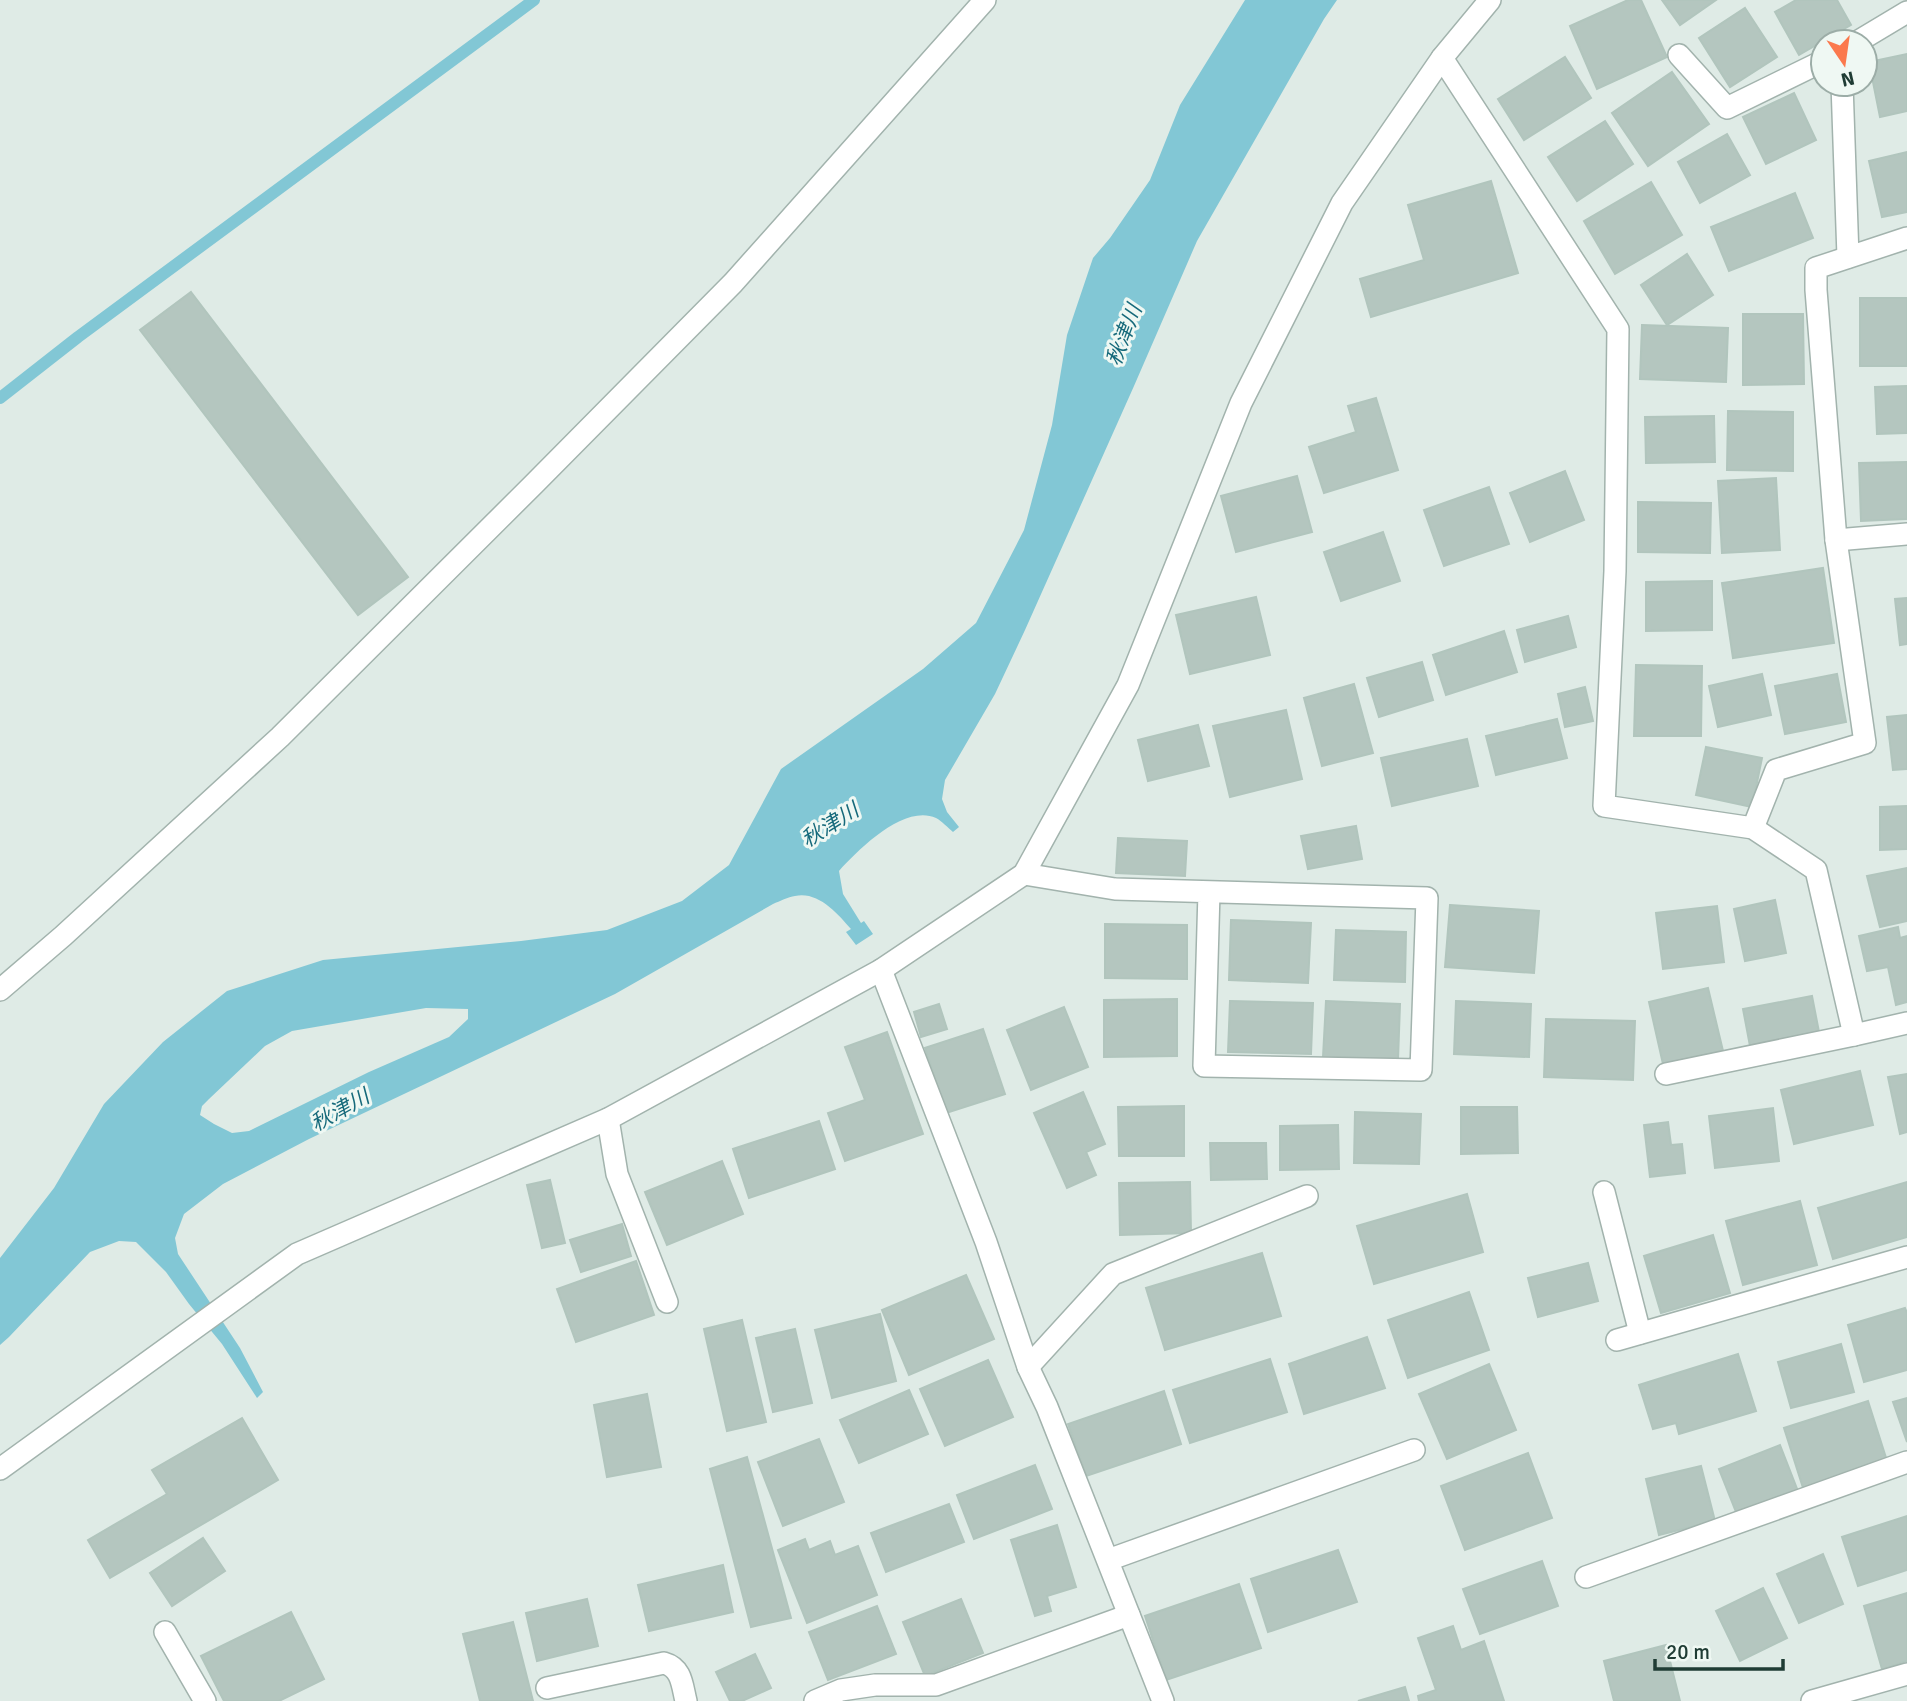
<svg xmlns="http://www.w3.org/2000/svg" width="1907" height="1701" viewBox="0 0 1907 1701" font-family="Signika,'Noto Sans JP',sans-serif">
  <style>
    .water { fill: #82c7d5; fill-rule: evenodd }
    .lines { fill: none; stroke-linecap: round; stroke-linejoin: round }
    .stream { stroke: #82c7d5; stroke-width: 12 }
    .building { fill: #b4c6bf; stroke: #b1c5bd; stroke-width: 2 }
    .minor-casing { stroke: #a2b3ad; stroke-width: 24 }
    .minor { stroke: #fff; stroke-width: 21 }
    .labels { text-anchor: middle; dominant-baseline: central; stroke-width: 6; stroke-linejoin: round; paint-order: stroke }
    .water-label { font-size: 21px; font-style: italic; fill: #166a7b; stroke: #eff8f3 }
  </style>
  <rect width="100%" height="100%" fill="#dfebe6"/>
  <path class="water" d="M1245,0H1337L1324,19L1197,241L1134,386L1025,630L995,694L945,780L942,799L947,812L959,827L953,832C948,828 942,821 936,818C904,804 859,849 839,871L843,894L861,923L864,921L873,934L856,945L846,932L851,929C837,913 818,891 795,896C788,897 780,901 773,904L615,994L309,1139L223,1184L184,1214L175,1238L178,1254L240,1348L263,1392L257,1398L222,1344L189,1304L166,1272L136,1242L119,1241L90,1252L9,1337L0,1345V1258L54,1188L104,1104L163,1042L227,991L323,960L521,941L607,930L682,901L729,865L781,769L923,669L976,623L1024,530L1052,425L1067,335L1093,258L1110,238L1150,180L1180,105ZM426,1008L468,1009V1019L449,1037L369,1072L249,1131L232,1133L214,1124L200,1115L202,1106L209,1099L265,1046L292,1031Z"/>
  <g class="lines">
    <path class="stream" d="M0,398L78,337L534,0"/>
  </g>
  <g class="building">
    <path d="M1628,0H1641L1667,57L1597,89L1570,26Z"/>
    <path d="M1662,0H1716L1680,25Z"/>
    <path d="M1796,0H1837L1851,25L1799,55L1775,12Z"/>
    <path d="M1745,8L1777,57L1730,87L1699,38Z"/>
    <path d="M1907,54V111L1880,117L1869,62Z"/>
    <path d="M1565,57L1591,98L1524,140L1498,99Z"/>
    <path d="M1672,72L1709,124L1648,166L1612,113Z"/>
    <path d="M1794,93L1816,140L1766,164L1743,117Z"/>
    <path d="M1605,121L1633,164L1577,201L1548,157Z"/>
    <path d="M1727,134L1750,175L1700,203L1678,162Z"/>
    <path d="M1907,152V212L1882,217L1869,161Z"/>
    <path d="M1491,181L1518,273L1371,317L1360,279L1424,260L1408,205Z"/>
    <path d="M1651,182L1682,235L1615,274L1584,221Z"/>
    <path d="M1795,193L1813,238L1729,271L1711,227Z"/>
    <path d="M1687,254L1713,295L1667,325L1641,285Z"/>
    <path d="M191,292L408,577L358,615L140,330Z"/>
    <rect x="1860" y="298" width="47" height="68"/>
    <path d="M1743,314H1803L1804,384L1743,385Z"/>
    <path d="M1642,325L1728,328L1726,382L1640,379Z"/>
    <path d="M1907,386V433L1877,434L1875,387Z"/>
    <path d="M1376,398L1398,470L1324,493L1309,447L1356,432L1348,406Z"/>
    <path d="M1728,411L1793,412V471L1727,470Z"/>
    <path d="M1714,416L1715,462L1646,463L1645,417Z"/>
    <path d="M1907,462V519L1861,521L1859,463Z"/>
    <path d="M1565,471L1584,520L1530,542L1510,493Z"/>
    <path d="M1297,476L1312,532L1236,552L1221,496Z"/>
    <path d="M1776,478L1780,550L1722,553L1718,481Z"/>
    <path d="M1489,487L1509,544L1444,566L1424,510Z"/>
    <path d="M1638,502L1711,503L1710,553L1638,552Z"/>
    <path d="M1383,532L1400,581L1341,601L1324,552Z"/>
    <path d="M1823,568L1834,643L1733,658L1722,583Z"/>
    <path d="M1712,581V630L1646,631V582Z"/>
    <path d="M1256,597L1270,655L1190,674L1176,615Z"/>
    <path d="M1907,598V644L1900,645L1895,599Z"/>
    <path d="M1568,616L1576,647L1525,662L1517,630Z"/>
    <path d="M1504,631L1517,672L1446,695L1433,655Z"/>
    <path d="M1422,662L1433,700L1379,717L1367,678Z"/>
    <path d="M1636,665L1702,666L1701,736H1634Z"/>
    <path d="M1762,674L1771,715L1718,727L1709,686Z"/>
    <path d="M1837,674L1846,722L1785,734L1775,686Z"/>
    <path d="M1354,684L1373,753L1322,766L1304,698Z"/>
    <path d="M1585,687L1593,721L1565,727L1558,694Z"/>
    <path d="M1286,710L1302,779L1230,797L1213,726Z"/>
    <path d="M1907,715V769L1893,770L1887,717Z"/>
    <path d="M1557,719L1567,758L1496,775L1486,736Z"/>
    <path d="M1198,725L1209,766L1148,781L1138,740Z"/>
    <path d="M1467,739L1478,786L1392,806L1381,758Z"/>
    <path d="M1706,747L1762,758L1752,807L1696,795Z"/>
    <path d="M1907,806V849L1880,850V807Z"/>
    <path d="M1356,826L1362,859L1308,869L1301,836Z"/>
    <path d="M1118,838L1187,841L1185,876L1116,873Z"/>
    <path d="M1907,868V921L1880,927L1867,876Z"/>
    <path d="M1775,900L1786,953L1745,961L1734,909Z"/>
    <path d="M1450,905L1539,911L1534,973L1445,967Z"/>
    <path d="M1717,906L1724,962L1663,969L1656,913Z"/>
    <path d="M1231,920L1311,923L1308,983L1229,980Z"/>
    <path d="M1105,924L1187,925V979L1105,978Z"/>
    <path d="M1898,927L1900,938L1907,936V1002L1896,1005L1888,967L1867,971L1859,936Z"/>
    <path d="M1336,930L1406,932L1405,982L1334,980Z"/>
    <path d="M1708,988L1723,1051L1663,1064L1649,1002Z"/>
    <path d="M1812,996L1819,1032L1750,1046L1743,1009Z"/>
    <path d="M1177,999V1056L1104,1057V1000Z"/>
    <path d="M1230,1001L1313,1003L1311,1054L1228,1052Z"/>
    <path d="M1326,1001L1400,1004L1398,1060L1323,1057Z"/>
    <path d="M1456,1001L1531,1004L1529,1057L1454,1054Z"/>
    <path d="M939,1004L947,1029L921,1037L914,1012Z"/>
    <path d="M1064,1007L1088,1067L1031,1090L1007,1030Z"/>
    <path d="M1546,1019L1635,1021L1633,1080L1544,1077Z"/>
    <path d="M983,1029L1005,1094L946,1113L925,1048Z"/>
    <path d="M887,1032L923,1134L845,1161L828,1113L865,1100L845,1047Z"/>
    <path d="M1860,1071L1873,1125L1794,1144L1781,1090Z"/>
    <path d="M1907,1074V1132L1900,1134L1888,1077Z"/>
    <path d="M1083,1092L1105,1144L1086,1152L1096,1175L1067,1188L1034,1113Z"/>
    <path d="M1184,1106V1156H1119L1118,1107Z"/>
    <path d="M1461,1107H1517L1518,1153L1461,1154Z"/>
    <path d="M1773,1108L1779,1161L1715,1168L1709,1116Z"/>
    <path d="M1355,1112L1421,1114L1419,1164L1354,1163Z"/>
    <path d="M819,1121L835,1169L749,1198L733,1149Z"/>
    <path d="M1668,1122L1671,1145L1682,1144L1685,1173L1650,1177L1644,1125Z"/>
    <path d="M1338,1125L1339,1169L1280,1170V1126Z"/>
    <path d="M1210,1143H1266L1267,1179L1211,1180Z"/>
    <path d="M722,1161L743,1214L667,1245L645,1192Z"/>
    <path d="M550,1180L565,1243L542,1248L527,1185Z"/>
    <path d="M1190,1182L1191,1233L1120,1235L1119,1183Z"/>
    <path d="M1907,1182V1237L1833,1259L1818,1208Z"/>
    <path d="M1467,1194L1483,1252L1374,1284L1357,1226Z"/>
    <path d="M1800,1201L1817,1265L1743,1285L1726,1221Z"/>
    <path d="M622,1224L631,1256L581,1272L570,1240Z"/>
    <path d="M1713,1235L1730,1293L1661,1313L1644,1256Z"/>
    <path d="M1262,1253L1281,1316L1165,1350L1146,1288Z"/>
    <path d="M636,1261L654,1315L576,1342L557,1289Z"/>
    <path d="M1588,1263L1598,1301L1538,1317L1528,1278Z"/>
    <path d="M966,1275L994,1339L909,1375L882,1310Z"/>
    <path d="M1469,1292L1489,1350L1408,1378L1388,1320Z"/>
    <path d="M1905,1308L1907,1313V1370L1864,1382L1848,1325Z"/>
    <path d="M880,1314L896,1381L832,1398L815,1330Z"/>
    <path d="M742,1320L766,1422L727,1431L704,1329Z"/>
    <path d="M795,1329L812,1403L773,1412L756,1338Z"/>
    <path d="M1367,1337L1385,1388L1304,1414L1289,1364Z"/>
    <path d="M1841,1344L1854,1392L1791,1408L1778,1362Z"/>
    <path d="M1738,1354L1756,1411L1679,1434L1676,1423L1653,1429L1639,1385Z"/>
    <path d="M1270,1359L1287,1412L1190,1443L1173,1390Z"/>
    <path d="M988,1360L1013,1417L945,1446L920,1389Z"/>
    <path d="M1489,1364L1516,1430L1447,1459L1419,1394Z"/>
    <path d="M909,1390L928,1434L859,1463L840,1420Z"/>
    <path d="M1164,1391L1181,1444L1086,1476L1068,1424Z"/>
    <path d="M647,1394L661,1467L607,1477L594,1405Z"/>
    <path d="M1907,1398V1442L1893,1402Z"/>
    <path d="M1868,1401L1888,1464L1804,1491L1784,1428Z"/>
    <path d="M242,1418L278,1480L110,1578L88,1540L167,1494L152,1470Z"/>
    <path d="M819,1439L844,1502L783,1526L758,1462Z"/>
    <path d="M1780,1445L1799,1494L1738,1517L1719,1469Z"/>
    <path d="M1528,1453L1552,1518L1465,1550L1441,1486Z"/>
    <path d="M747,1457L791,1618L751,1627L710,1469Z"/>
    <path d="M1035,1465L1052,1509L974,1539L957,1495Z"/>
    <path d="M1701,1466L1715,1521L1659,1535L1646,1479Z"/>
    <path d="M949,1504L964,1542L886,1572L871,1533Z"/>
    <path d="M1907,1516V1570L1858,1586L1842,1537Z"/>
    <path d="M1057,1525L1076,1587L1047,1596L1051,1611L1035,1616L1011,1540Z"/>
    <path d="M203,1538L225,1571L172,1606L150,1573Z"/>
    <path d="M805,1539L809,1550L830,1541L835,1555L858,1546L877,1595L807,1623L778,1550Z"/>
    <path d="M1338,1550L1357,1602L1268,1632L1251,1579Z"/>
    <path d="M1823,1554L1843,1604L1799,1623L1777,1574Z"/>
    <path d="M1542,1561L1558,1606L1480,1634L1463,1589Z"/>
    <path d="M723,1565L733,1612L649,1631L638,1585Z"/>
    <path d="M1239,1584L1261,1648L1166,1680L1145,1616Z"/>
    <path d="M1763,1588L1787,1638L1740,1661L1716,1611Z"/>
    <path d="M1907,1593V1661L1882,1669L1864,1606Z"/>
    <path d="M587,1599L598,1646L537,1661L526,1613Z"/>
    <path d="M961,1599L983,1653L925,1676L903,1622Z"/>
    <path d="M877,1606L896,1654L828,1680L809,1632Z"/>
    <path d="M291,1612L324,1679L279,1701H224L201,1656Z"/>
    <path d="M513,1622L533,1701H480L463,1634Z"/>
    <path d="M1453,1626L1461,1650L1484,1641L1504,1701H1419L1418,1696L1436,1690L1418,1638Z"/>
    <path d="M1666,1645L1680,1701H1614L1604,1661Z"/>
    <path d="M755,1654L771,1688L742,1701H730L716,1672Z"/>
    <path d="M1405,1687L1409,1701H1358Z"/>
  </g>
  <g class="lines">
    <defs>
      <g id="minor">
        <path d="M1857,42L1907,12"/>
        <path d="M1679,55L1727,108L1823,61"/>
        <path d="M1442,58L1618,329L1615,571L1604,806L1753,828L1816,870L1854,1035"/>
        <path d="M1842,84L1848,257"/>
        <path d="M1836,540L1907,534"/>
        <path d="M1753,828L1776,770L1865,743L1836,540L1816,290V268L1907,238"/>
        <path d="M1024,874L1115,889L1427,898L1421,1070L1204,1066L1209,892"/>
        <path d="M881,970L986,1242L1028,1367L1047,1407L1163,1701"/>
        <path d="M0,990L63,936L280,737L534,484L733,283L985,0"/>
        <path d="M1666,1074L1854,1035L1907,1023"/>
        <path d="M608,1119L617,1174L667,1302"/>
        <path d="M1604,1192L1640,1333"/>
        <path d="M1617,1340L1907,1257"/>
        <path d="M1028,1367L1113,1274L1307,1196"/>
        <path d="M0,1469L297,1254L608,1119L881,970L1024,874L1128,685L1241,403L1342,203L1442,58L1490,0"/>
        <path d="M1108,1560L1414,1450"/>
        <path d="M1586,1577L1907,1462"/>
        <path d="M165,1632L205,1701"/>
        <path d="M547,1688L664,1663C682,1668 682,1685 686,1701"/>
        <path d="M815,1701L841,1690L875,1685H936L1129,1615"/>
        <path d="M1812,1701L1907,1674"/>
      </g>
    </defs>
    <use href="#minor" class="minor-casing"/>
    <use href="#minor" class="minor"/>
  </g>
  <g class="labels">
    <g class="water-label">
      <text transform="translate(1124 335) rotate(-69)">秋津川</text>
      <text transform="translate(830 825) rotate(-32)">秋津川</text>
      <text transform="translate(340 1110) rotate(-29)">秋津川</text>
    </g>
  </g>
  <g transform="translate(1844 63) rotate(167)"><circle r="33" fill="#eff8f3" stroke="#9cada7" stroke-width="2"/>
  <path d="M0-5L12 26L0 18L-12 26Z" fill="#fb794d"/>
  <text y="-10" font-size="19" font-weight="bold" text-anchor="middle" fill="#1f3c34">N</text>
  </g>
  <path d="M1655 1659v10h128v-10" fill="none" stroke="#1f3c34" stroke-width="3.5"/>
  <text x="1666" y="1659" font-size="21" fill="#1f3c34" stroke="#eff8f3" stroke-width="5" paint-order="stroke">20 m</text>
</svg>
